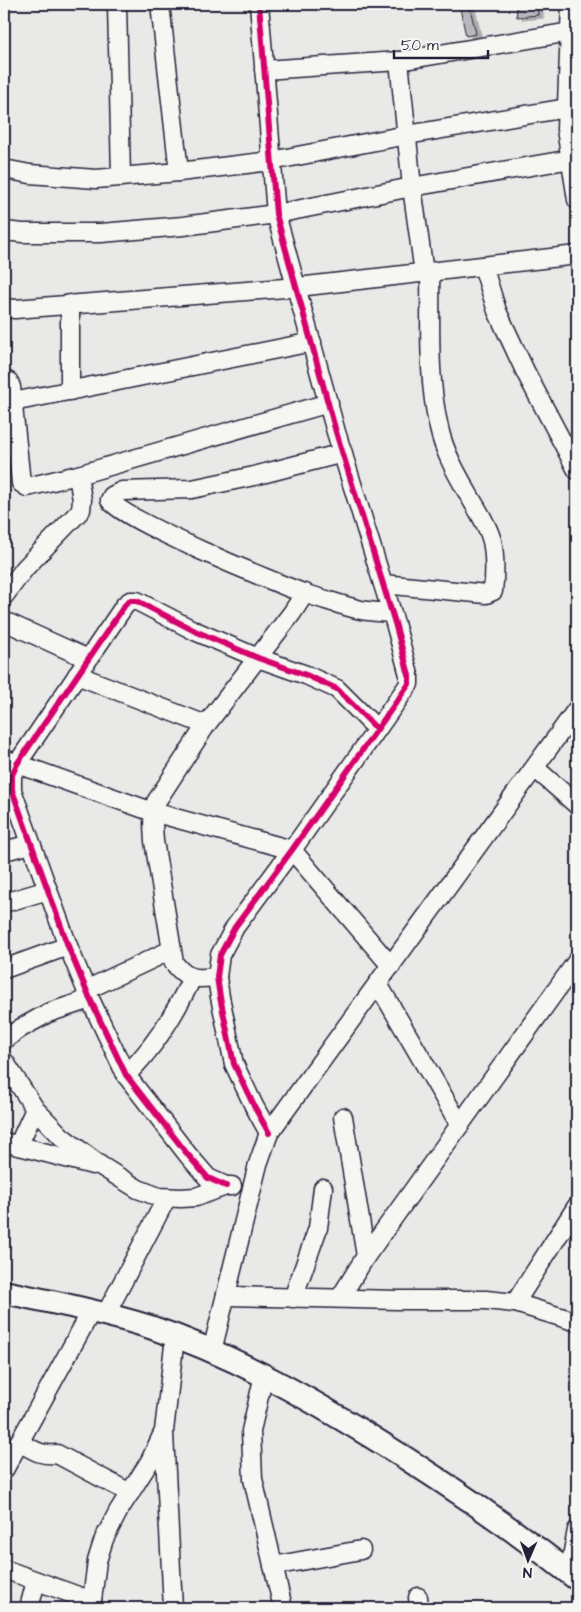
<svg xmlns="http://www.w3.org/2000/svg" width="581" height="1612" viewBox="0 0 581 1612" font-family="'Architects Daughter',sans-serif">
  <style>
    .building { fill: #b8b8bc; stroke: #22223b; filter: url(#shadow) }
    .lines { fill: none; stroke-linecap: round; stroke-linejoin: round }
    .minor-casing { stroke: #22223b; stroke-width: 21 }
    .major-casing { stroke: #22223b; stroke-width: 26 }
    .minor { stroke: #f6f6f2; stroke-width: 18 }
    .major { stroke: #f6f6f2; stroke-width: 22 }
    .cycleway-casing { stroke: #f6f6f2; stroke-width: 9 }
    .cycleway { stroke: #d6006c; stroke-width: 6 }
  </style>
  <defs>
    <filter id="shadow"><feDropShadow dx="5.5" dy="3" stdDeviation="0" flood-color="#0004"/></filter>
  </defs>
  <rect width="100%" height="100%" fill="#e9e9e7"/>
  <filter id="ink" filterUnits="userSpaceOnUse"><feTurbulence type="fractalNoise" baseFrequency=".02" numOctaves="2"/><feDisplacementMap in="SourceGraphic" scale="10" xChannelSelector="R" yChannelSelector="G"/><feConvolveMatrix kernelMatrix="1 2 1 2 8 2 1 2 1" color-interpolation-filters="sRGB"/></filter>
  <g filter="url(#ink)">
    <g class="building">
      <path d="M459,4H469L476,34L466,36Z"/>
      <path d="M537,4L538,15L517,17L516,7Z"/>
    </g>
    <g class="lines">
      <defs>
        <g id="minor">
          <path d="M117,4L121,177"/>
          <path d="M160,4L179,172"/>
          <path d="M259,4L276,214L336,432L395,623L409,675V684L292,850L235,927L220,955L217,977L220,997L234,1064L254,1106L269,1133"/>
          <path d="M571,4L566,129L577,200"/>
          <path d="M399,61L412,187L424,273"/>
          <path d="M264,70L399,61L570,32"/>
          <path d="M4,169L30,174L96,179L179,172L271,161L407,135L567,108"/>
          <path d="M4,231L23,233H101L183,226L276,214L412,187L577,158"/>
          <path d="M483,266L497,311L526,373L577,470"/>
          <path d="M70,304V391"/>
          <path d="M4,308L15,309L298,287L577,255"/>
          <path d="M4,379L9,382L11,387L21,483L27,487L78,475L329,403"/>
          <path d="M13,402L312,342"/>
          <path d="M343,453L254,476L192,489L122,491L112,496L110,500C117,518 280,585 306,594C324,599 343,606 361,610C371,612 382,612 392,613"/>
          <path d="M383,584L486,594L493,591C495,577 495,555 492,541C488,525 478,511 470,497C458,476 444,452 439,428C427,377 431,324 430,272"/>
          <path d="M4,596L25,568L81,510L82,500L78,475"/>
          <path d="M4,621L88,659"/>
          <path d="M77,675L206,725"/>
          <path d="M4,759L153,812L292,850L391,966"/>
          <path d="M535,768L577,805"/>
          <path d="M4,851L31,844"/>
          <path d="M4,903L48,890"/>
          <path d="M4,969L68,946"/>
          <path d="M217,977C196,979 188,981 174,963L154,841C153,827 152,816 156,802L206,725L292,613L305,593"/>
          <path d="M378,984L460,1125"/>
          <path d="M86,990L171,950"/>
          <path d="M4,1040L21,1028L48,1013L90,999"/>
          <path d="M4,1061L35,1109L62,1137L101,1166L138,1189L159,1197L181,1198L196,1197L226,1186H232"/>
          <path d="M126,1075C155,1047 175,1014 192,978"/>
          <path d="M343,1117L366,1256"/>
          <path d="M4,1142L93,1165"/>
          <path d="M18,1146L35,1109"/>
          <path d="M226,1186L208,1178L188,1155L126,1075L90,999L68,946L12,790V775L17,764L125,605L130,601H137L195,631L258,658L306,675L337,689L377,729"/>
          <path d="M226,1296L398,1300H486L515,1303L577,1322"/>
          <path d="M293,1298L318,1228L323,1188"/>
          <path d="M340,1298L366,1256L577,961"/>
          <path d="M515,1303L577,1206"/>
          <path d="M106,1314L166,1199"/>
          <path d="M212,1351L258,1164L269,1133L577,709"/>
          <path d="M264,1375L251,1431L253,1479L283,1608"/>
          <path d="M164,1434L173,1608"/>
          <path d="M19,1442C34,1450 40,1456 57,1454L130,1493"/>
          <path d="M4,1470L92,1310"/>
          <path d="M273,1566L361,1550"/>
          <path d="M4,1569L92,1601"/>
          <path d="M569,1573L577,1530"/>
          <path d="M418,1597L419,1608"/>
          <path d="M29,1608L36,1581"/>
          <path d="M91,1608L97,1561L104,1539L119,1510L150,1461L164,1431L175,1337"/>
        </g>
        <path id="major" d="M4,1292C53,1302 102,1312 150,1327C228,1353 300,1393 370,1436C442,1480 511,1527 577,1579"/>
      </defs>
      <use href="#minor" class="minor-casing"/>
      <use href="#major" class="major-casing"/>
      <use href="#minor" class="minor"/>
      <use href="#major" class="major"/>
      <defs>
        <g id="cycleway">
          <path d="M259,4L276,214L336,432L395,623L409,675V684L292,850L235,927L220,955L217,977L220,997L234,1064L254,1106L269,1133"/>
          <path d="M226,1186L208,1178L188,1155L126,1075L90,999L68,946L12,790V775L17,764L125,605L130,601H137L195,631L258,658L306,675L337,689L377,729"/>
        </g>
      </defs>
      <use href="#cycleway" class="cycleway-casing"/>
      <use href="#cycleway" class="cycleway"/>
    </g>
  </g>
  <rect width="581" height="1612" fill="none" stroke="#f6f6f2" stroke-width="20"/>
  <rect x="10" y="10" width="561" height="1592" fill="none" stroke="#22223b" stroke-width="2" filter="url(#ink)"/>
  <g transform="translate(528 1560) rotate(182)" stroke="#f6f6f2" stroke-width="4" paint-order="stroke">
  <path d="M0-4L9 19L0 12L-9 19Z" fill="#22223b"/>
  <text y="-8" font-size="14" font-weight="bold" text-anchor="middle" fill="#22223b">N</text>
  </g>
  <path d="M394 50v8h94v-8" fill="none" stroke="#22223b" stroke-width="2.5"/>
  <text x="401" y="50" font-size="15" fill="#22223b" stroke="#f6f6f2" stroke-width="4" paint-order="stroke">50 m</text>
</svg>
